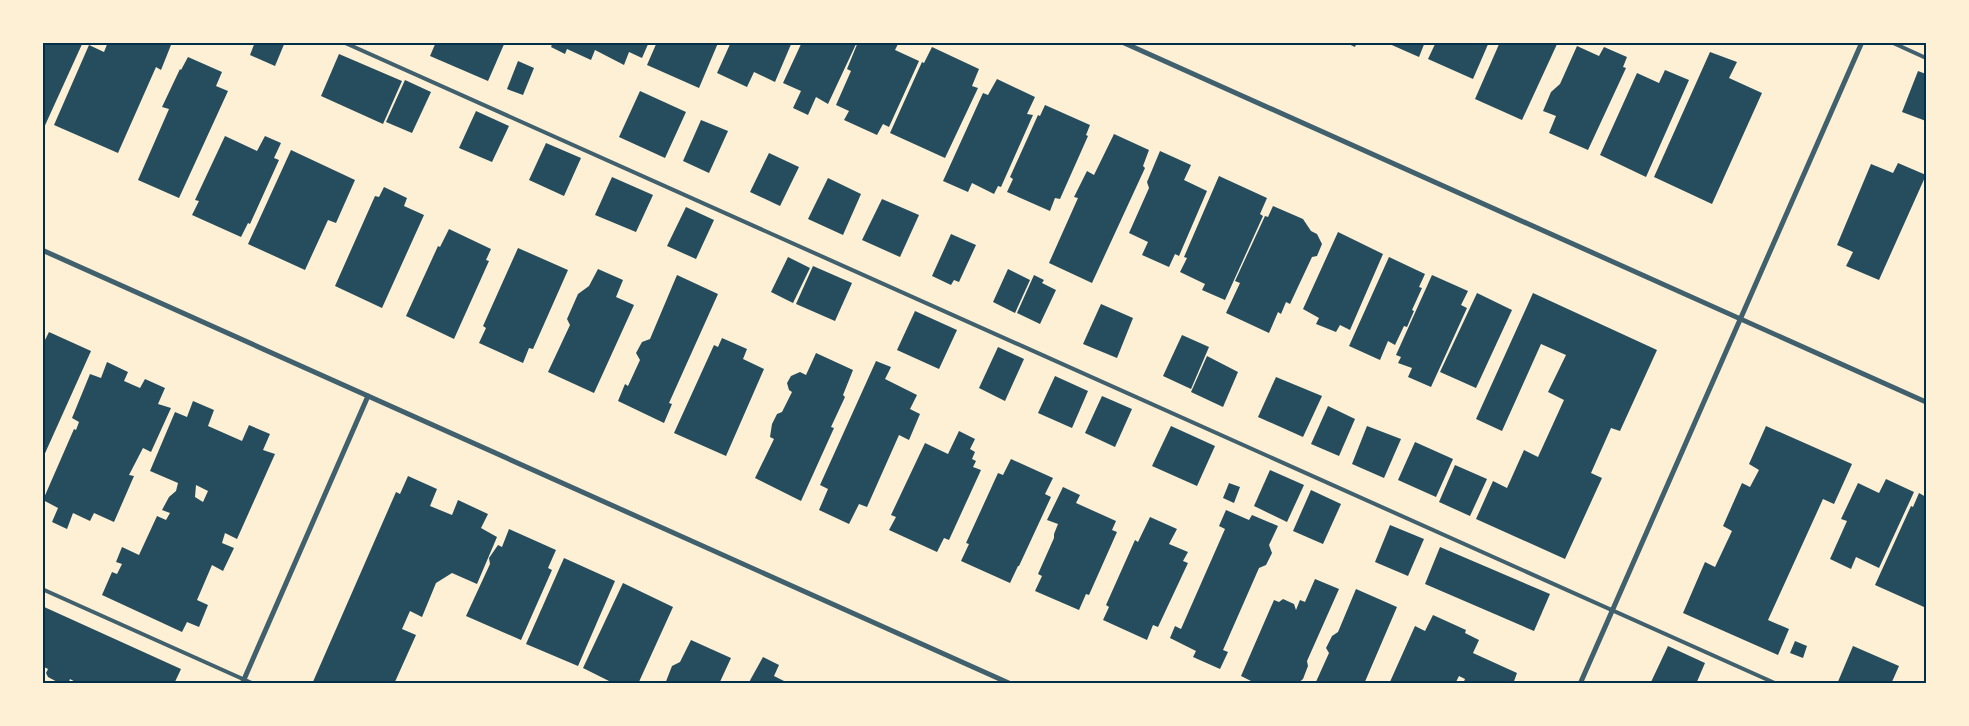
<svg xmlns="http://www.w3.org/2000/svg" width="1969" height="726" viewBox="0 0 1969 726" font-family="'Sofia Sans Condensed',sans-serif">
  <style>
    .building { fill: #264d5e; fill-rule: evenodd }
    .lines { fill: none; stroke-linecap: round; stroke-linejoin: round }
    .service { stroke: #3f606c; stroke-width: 4 }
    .minor { stroke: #3f606c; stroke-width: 5 }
    .neatline { fill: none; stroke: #003049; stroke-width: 2 }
  </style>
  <rect width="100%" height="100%" fill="#fdf0d5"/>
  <g class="building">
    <path d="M42,42H83L42,132Z"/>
    <path d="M108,42H165L171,45L161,70L156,67L118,153L54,125L89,45L104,52Z"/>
    <path d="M255,42H285L275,66L250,55Z"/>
    <path d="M436,42H505L488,81L430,56Z"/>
    <path d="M553,42H649L642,58L629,52L624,65L595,50L591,60L567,49L565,54L551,47Z"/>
    <path d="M657,42H723L722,45L718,43L699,88L647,65Z"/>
    <path d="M731,42H792L775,82L754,72L747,87L717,73Z"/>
    <path d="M802,42H857L828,104L816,97L808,115L793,108L801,91L783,83Z"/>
    <path d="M858,42H899L895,50L919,61L889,127L883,124L877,135L844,120L849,111L836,105L851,71L847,69Z"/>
    <path d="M1344,42H1357L1355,47Z"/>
    <path d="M1385,42H1425L1419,57Z"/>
    <path d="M1436,42H1489L1473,79L1428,59Z"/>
    <path d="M1500,42H1558L1522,120L1475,99Z"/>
    <path d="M1577,46L1599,56L1604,47L1627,57L1623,67L1626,68L1588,150L1549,133L1556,116L1543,111L1551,92L1560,84Z"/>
    <path d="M932,47L979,69L972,86L978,88L945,158L890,133L922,62L924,63Z"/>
    <path d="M1710,52L1737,62L1729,78L1762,93L1712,204L1654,177Z"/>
    <path d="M339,54L402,81L383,124L321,96Z"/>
    <path d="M188,57L222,72L216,86L228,91L179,198L138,180L169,109L162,107L180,69L181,70Z"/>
    <path d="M518,61L534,68L523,95L507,89Z"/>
    <path d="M1665,70L1689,80L1646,177L1600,155L1637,73L1659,83Z"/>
    <path d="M1918,71L1926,74V121L1902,112Z"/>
    <path d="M997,79L1035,97L1027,114L1033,115L1001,187L998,186L994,194L972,183L968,192L943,181L983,93L988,95Z"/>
    <path d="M405,80L431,92L412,133L386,122Z"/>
    <path d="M640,91L686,112L665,158L619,137Z"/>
    <path d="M1045,105L1090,125L1086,135L1088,136L1060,199L1055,198L1050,211L1007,192L1013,179L1010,177L1038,115L1040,116Z"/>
    <path d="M476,111L509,126L492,162L459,148Z"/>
    <path d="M701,120L728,131L709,173L683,161Z"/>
    <path d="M1114,134L1149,150L1143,166L1145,168L1092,283L1049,263L1078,198L1074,197L1087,171L1094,175Z"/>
    <path d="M225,136L257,151L265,136L281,143L274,158L279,160L250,224L248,223L241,237L192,215L199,201L195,200Z"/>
    <path d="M546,143L581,158L564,196L529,180Z"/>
    <path d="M291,150L355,180L336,223L328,220L305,270L248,244Z"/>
    <path d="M1160,151L1191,165L1184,180L1207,191L1179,256L1175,254L1169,267L1142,255L1148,242L1129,233L1149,188L1147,182Z"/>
    <path d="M769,153L799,167L780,206L750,192Z"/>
    <path d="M1898,163L1926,175L1879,280L1846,266L1853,252L1837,245L1871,164L1893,173Z"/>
    <path d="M1219,176L1267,198L1260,214L1263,216L1225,300L1202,290L1205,284L1180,272L1187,258L1184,257Z"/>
    <path d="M612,177L653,195L636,232L595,215Z"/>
    <path d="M828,178L861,194L843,235L808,219Z"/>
    <path d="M384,187L407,198L404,206L424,215L382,308L335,286L375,196L379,197Z"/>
    <path d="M882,199L919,215L900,257L862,240Z"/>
    <path d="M1273,206L1303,219L1311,231L1317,234L1322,244L1317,256L1312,257L1290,304L1286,302L1281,314L1278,312L1269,333L1226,313L1240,283L1235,281L1265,216L1268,217Z"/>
    <path d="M686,207L714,220L696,259L667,246Z"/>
    <path d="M449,229L491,249L486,260L489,261L454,339L406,316L438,246L440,247Z"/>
    <path d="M1338,232L1383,254L1350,330L1340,325L1336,332L1316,324L1319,318L1303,309Z"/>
    <path d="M951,234L976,245L959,282L954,280L951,285L932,276Z"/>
    <path d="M518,248L568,270L533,349L529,348L523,363L479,343L486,328L483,326Z"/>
    <path d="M788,257L810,268L793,303L771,292Z"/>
    <path d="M1389,257L1425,274L1419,287L1422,288L1412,310L1414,311L1407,327L1404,326L1395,345L1388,341L1380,360L1349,346Z"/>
    <path d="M813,266L852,283L835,321L796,304Z"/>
    <path d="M598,269L623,280L616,297L634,305L594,393L548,372L570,325L567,319L578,294L589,286Z"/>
    <path d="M1008,269L1030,280L1015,313L993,302Z"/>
    <path d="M677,275L718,294L669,403L672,404L664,423L618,401L625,384L628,386L640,360L636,353L642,342L650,339Z"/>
    <path d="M1034,275L1044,280L1042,283L1056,290L1040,324L1017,313Z"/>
    <path d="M1432,275L1468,291L1461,305L1467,308L1431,387L1408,377L1412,368L1398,363L1401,357L1396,355Z"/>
    <path d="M1477,293L1512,310L1476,388L1440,372Z"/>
    <path d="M1533,293L1657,350L1620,431L1611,428L1591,473L1602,478L1565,559L1476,519L1493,481L1507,488L1524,450L1538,457L1564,400L1548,392L1566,355L1541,344L1502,431L1476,419Z"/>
    <path d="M1101,304L1133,318L1117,358L1083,344Z"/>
    <path d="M915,311L957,330L939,369L897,350Z"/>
    <path d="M49,332L91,351L42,460V346Z"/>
    <path d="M1182,335L1209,347L1191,389L1163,376Z"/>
    <path d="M722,338L747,349L743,359L764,369L726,456L674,433L714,345L718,347Z"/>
    <path d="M998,347L1024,359L1005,401L979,388Z"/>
    <path d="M816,353L853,370L843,395L845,397L831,427L834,428L801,501L755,478L774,439L770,437L772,424L777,414L782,412L792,392L789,390L787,383L791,376L800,372L806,375Z"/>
    <path d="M1207,356L1238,372L1223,407L1191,392Z"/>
    <path d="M876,361L891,367L885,379L917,395L910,409L920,414L909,440L899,435L867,507L859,504L849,524L819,510L828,489L820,485Z"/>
    <path d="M107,362L128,372L124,381L140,388L145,379L165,388L158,404L171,408L151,452L143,448L129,475L134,476L114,522L94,513L90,521L73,513L67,529L52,522L58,508L43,500L74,429L76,430L79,422L72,418L90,374L101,378Z"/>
    <path d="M1055,376L1088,391L1072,428L1038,413Z"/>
    <path d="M1276,377L1322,396L1303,437L1258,417Z"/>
    <path d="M1102,396L1132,409L1115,447L1085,433Z"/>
    <path d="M193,401L214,410L208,426L242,441L249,425L270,434L263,450L275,454L237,539L225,533L222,543L234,548L223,571L212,565L197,600L208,605L199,627L187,622L182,632L102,595L112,572L117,574L122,564L116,562L122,547L139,555L157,516L166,520L170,513L162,510L169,497L176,491L178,483L150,471L175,412L187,417ZM196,485L208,491L203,502L195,497Z"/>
    <path d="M1328,406L1355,419L1339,456L1311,444Z"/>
    <path d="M1171,426L1215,446L1197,486L1152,466Z"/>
    <path d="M1367,426L1401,439L1384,478L1352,464Z"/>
    <path d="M1766,426L1852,464L1834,504L1823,499L1768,620L1789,629L1778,655L1683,613L1705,562L1715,567L1732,531L1723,526L1742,483L1750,487L1759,470L1749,464Z"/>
    <path d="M959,431L975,439L970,449L975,452L972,459L976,461L973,467L981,470L949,540L944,538L937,552L889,530L896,517L891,515L925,443L948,454Z"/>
    <path d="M1415,442L1453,459L1436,497L1398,480Z"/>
    <path d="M1011,459L1053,478L1045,494L1051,497L1019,566H1018L1010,583L961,561L969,544L966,543L998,473L1003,475Z"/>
    <path d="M1455,465L1487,479L1470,516L1439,502Z"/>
    <path d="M1270,470L1304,485L1287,522L1254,506Z"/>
    <path d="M408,476L437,489L430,506L452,515L458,500L488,514L481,528L497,537L477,584L452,573L436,583L422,617L410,611L402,629L416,635L394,684H312L396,492L400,494Z"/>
    <path d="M1886,479L1914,492L1879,568L1856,557L1851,569L1830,559L1847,521L1841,519L1858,483L1879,493Z"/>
    <path d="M1229,483L1240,487L1234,503L1223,498Z"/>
    <path d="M1063,487L1080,495L1076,503L1116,521L1112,530L1117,532L1089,595L1086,594L1079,610L1035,591L1042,576L1038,574L1054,538V534L1058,524L1047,520Z"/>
    <path d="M1311,490L1341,504L1323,544L1293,531Z"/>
    <path d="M1919,493L1926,497V602L1924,607L1875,585L1911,506L1913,507Z"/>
    <path d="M1226,510L1249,520L1252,515L1278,526L1269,545L1272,553L1266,565L1259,568L1223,650L1228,652L1220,669L1193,657L1196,651L1170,638L1175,626L1181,629L1225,529L1219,526Z"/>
    <path d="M1150,517L1177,529L1169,544L1188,552L1183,561L1188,563L1158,627L1153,625L1147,640L1103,620L1109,607L1106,605L1135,540L1138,542Z"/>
    <path d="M1390,525L1424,539L1408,576L1375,562Z"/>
    <path d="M509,529L556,550L548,568L552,570L521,640L466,616L490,564L489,558L498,545L502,547Z"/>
    <path d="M1440,547L1550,594L1534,631L1425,584Z"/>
    <path d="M564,558L615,581L578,666L526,644Z"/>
    <path d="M1315,579L1339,589L1307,661L1308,666L1303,679L1297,684H1257L1241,676L1274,600L1279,602L1283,599L1294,604L1296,610L1300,600L1305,602Z"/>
    <path d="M623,583L673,607L638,684H615L583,668Z"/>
    <path d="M1356,589L1397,607L1364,684H1315L1329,653L1326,648L1332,636L1338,632Z"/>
    <path d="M42,606L181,669L174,684H79L70,679L69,682L61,684L48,677L46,673L48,669L42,666Z"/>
    <path d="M1433,615L1466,630L1465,633L1479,640L1473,653L1517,673L1513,684H1463L1465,679L1459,676L1455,684H1389L1415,626L1425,631Z"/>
    <path d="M691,640L731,658L719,684H665L672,666L680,662Z"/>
    <path d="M1795,641L1807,646L1803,658L1790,653Z"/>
    <path d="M1668,646L1705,663L1696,684L1651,682Z"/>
    <path d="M1853,646L1899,666L1891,684H1837Z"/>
    <path d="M763,657L779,665L774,676L790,684H748Z"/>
  </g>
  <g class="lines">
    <g class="service">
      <path d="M343,42L1777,684"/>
      <path d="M1891,42L1926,58"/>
      <path d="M42,589L254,684"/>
    </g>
    <g class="minor">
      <path d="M1122,42L1926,402"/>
      <path d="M42,250L1011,684"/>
      <path d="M242,684L368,396"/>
      <path d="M1580,684L1862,42"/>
    </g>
  </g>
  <rect width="1969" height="726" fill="none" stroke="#fdf0d5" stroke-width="88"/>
  <rect x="44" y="44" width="1881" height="638" class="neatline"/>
</svg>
